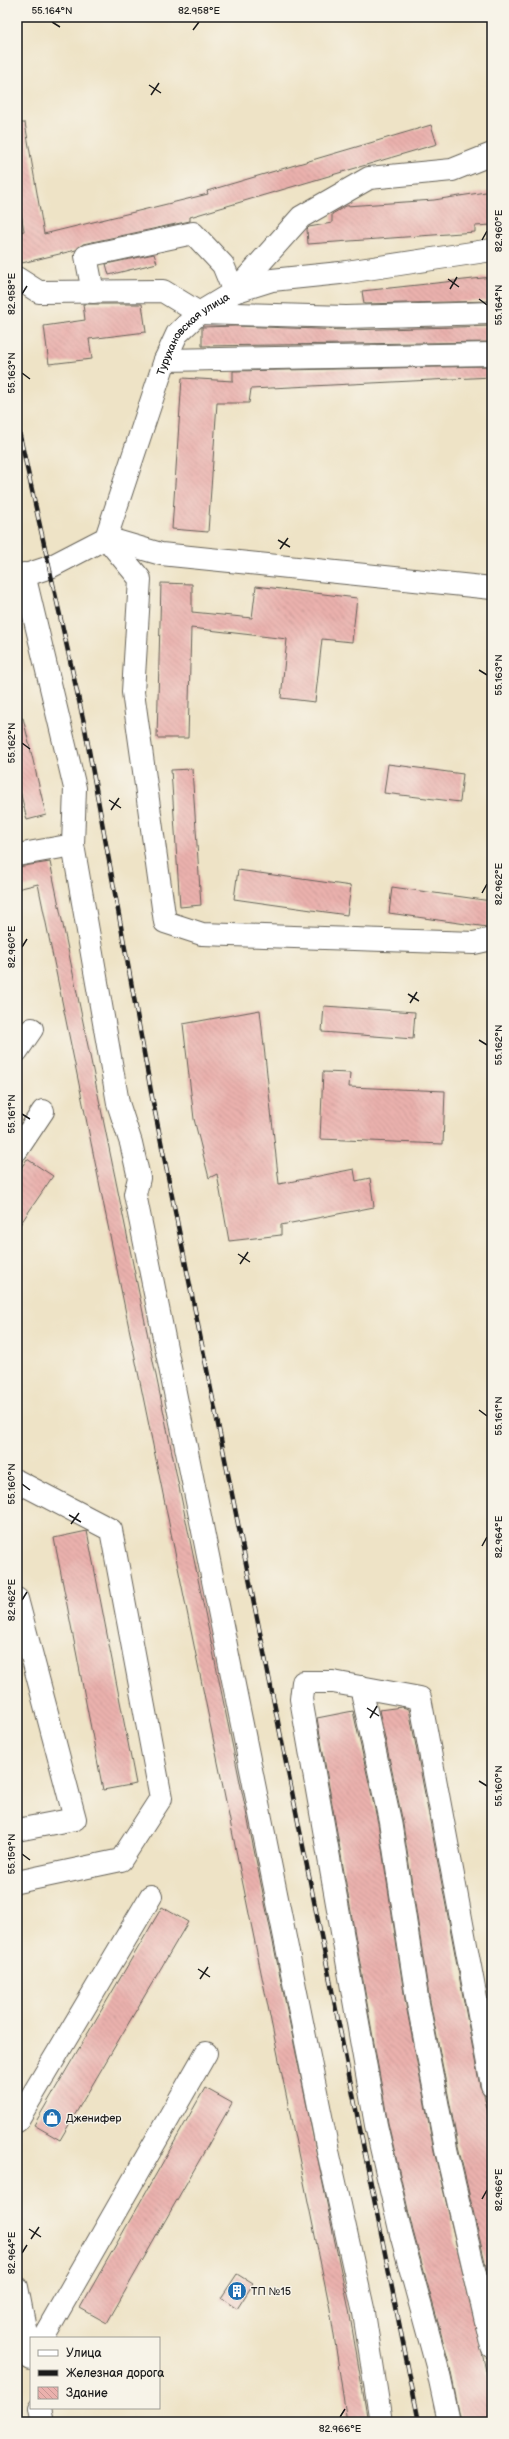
<svg xmlns="http://www.w3.org/2000/svg" width="509" height="2439" viewBox="0 0 509 2439" font-family="'Balsamiq Sans',sans-serif">
  <style>
    .building { fill: url(#building-back-hatch) }
    .lines { fill: none; stroke-linecap: round; stroke-linejoin: round }
    .minor-casing { stroke: #666258; stroke-width: 24 }
    .minor { stroke: #fff; stroke-width: 22 }
    .rail-casing { stroke: #1c1c1c; stroke-width: 4.5 }
    .rail { stroke: #f7f3e8; stroke-width: 3; stroke-dasharray: 9; stroke-linecap: butt }
    .ticks { fill: none; stroke: #1c1c1c; stroke-width: 1.5 }
    .labels { text-anchor: middle; dominant-baseline: central; stroke-width: 3; stroke-linejoin: round; paint-order: stroke }
    .street-label { font-size: 11px; fill: #1c1c1c; stroke: #f7f3e8 }
    .poi-label { font-size: 11px; fill: #1c1c1c; stroke: #f7f3e8; text-anchor: start }
    .neatline { fill: none; stroke: #1c1c1c; stroke-width: 1.5 }
    .ticks-label { font-size: 10px; text-anchor: middle; fill: #1c1c1c }
  </style>
  <defs>
    <pattern id="building-back-hatch" width="6" height="6" patternUnits="userSpaceOnUse"><rect width="6" height="6" fill="#eab1ad"/><path d="M-1 5l2 2M0 0l6 6M5-1l2 2" fill="none" stroke="#c89894"/></pattern>
  </defs>
  <rect width="100%" height="100%" fill="#f7f3e8"/>
  <filter id="ink" filterUnits="userSpaceOnUse"><feTurbulence type="fractalNoise" baseFrequency=".025" numOctaves="2"/><feDisplacementMap in="SourceGraphic" scale="8" xChannelSelector="R" yChannelSelector="G"/><feConvolveMatrix kernelMatrix="1 2 1 2 8 2 1 2 1" color-interpolation-filters="sRGB"/></filter>
  <filter id="wash" filterUnits="userSpaceOnUse"><feTurbulence type="fractalNoise" baseFrequency=".012" numOctaves="4" result="noise"/><feDisplacementMap in="SourceGraphic" scale="16" xChannelSelector="R" yChannelSelector="G"/><feGaussianBlur stdDeviation="0.9" result="paint"/><feColorMatrix in="noise" values="0 0 0 0 0 0 0 0 0 0 0 0 0 0 0 0 0 1.4 0 .05"/><feComposite in="paint" operator="in"/></filter>
  <g filter="url(#wash)">
    <rect width="100%" height="100%" fill="#eee3c6"/>
    <g id="blocks">
      <g class="building">
        <path d="M17,123H25L44,234L208,194L207,191L431,125L437,144L190,217V221L83,244L76,250L22,263L17,241V233L24,231L17,188Z"/>
        <path d="M492,191V225L475,226V232L308,244L307,229L309,227L332,223V214L346,206L434,200Z"/>
        <path d="M154,254L157,263L109,275L106,264Z"/>
        <path d="M492,277V301L364,304L362,291Z"/>
        <path d="M83,304H142L146,332L89,339L92,359L49,364L44,326L85,320Z"/>
        <path d="M235,326L346,330L492,326V342L202,346V327Z"/>
        <path d="M492,366V377L251,389L249,403H217L208,532L172,529L182,378L233,381V371Z"/>
        <path d="M161,583L192,584V612L252,618L256,586L357,598L352,642L322,639L315,702L281,698L287,639L191,628L188,738H157Z"/>
        <path d="M23,718L46,815L27,820L17,778V719Z"/>
        <path d="M388,764L463,774L460,802L384,793Z"/>
        <path d="M192,769L201,905L180,907L171,770Z"/>
        <path d="M50,862L349,2310L368,2422H347L330,2309L38,884L17,889V867Z"/>
        <path d="M238,870L351,886L347,915L234,899Z"/>
        <path d="M392,887L491,901L487,927L389,913Z"/>
        <path d="M324,1006L415,1012L413,1039L322,1032Z"/>
        <path d="M260,1010L279,1184L354,1169L356,1181L370,1178L374,1207L281,1225V1235L229,1241L217,1174L209,1178L194,1119L183,1024Z"/>
        <path d="M323,1072L350,1073L349,1087L445,1091L443,1144L320,1139Z"/>
        <path d="M27,1159L53,1176L17,1229V1174Z"/>
        <path d="M87,1531L136,1784L103,1790L54,1538Z"/>
        <path d="M402,1707L409,1709L480,2087L484,2094L492,2132V2292L458,2146L429,1996L402,1818L379,1710Z"/>
        <path d="M353,1711L378,1823L405,2000L434,2151L492,2395V2422H461L449,2363L413,2231L388,2123L317,1718Z"/>
        <path d="M162,1907L188,1922L60,2140L34,2125Z"/>
        <path d="M205,2088L232,2103L107,2323L80,2308Z"/>
        <path d="M237,2274L253,2284L237,2309L221,2298Z"/>
      </g>
    </g>
  </g>
  <g filter="url(#ink)">
    <use href="#blocks" fill-opacity="0" stroke="#666258" stroke-width="1"/>
    <g class="lines">
      <defs>
        <g id="minor">
          <path d="M17,278L39,292L163,291L199,313L346,317L492,313"/>
          <path d="M93,292L86,256L193,233L223,265L234,292L301,217L369,178L452,170L492,154"/>
          <path d="M165,360L492,354"/>
          <path d="M106,538L140,579L133,692L165,922L202,934L474,943L492,939"/>
          <path d="M106,538L161,554L492,588"/>
          <path d="M24,574L75,788L73,845"/>
          <path id="s1" d="M17,578L50,567L106,538L165,360L177,334L199,313L234,292L272,280L340,273L492,250"/>
          <path d="M17,855L73,845L118,1103L131,1143L139,1178L135,1194L328,2151L364,2313L381,2422"/>
          <path d="M17,1051L32,1029"/>
          <path d="M17,1150L43,1111"/>
          <path d="M17,1481L111,1530L161,1798L121,1860L17,1882"/>
          <path d="M17,1599L75,1819L17,1830"/>
          <path d="M361,1687L390,1821L417,1998L446,2149L492,2347"/>
          <path d="M17,2121L151,1896"/>
          <path d="M17,2287L31,2359"/>
          <path d="M43,2338L206,2053"/>
          <path d="M40,2408L43,2422"/>
          <path d="M449,2422L437,2366L401,2234L376,2125L301,1699L303,1682H333L420,1698L492,2085"/>
        </g>
      </defs>
      <use href="#minor" class="minor-casing"/>
      <use href="#minor" class="minor"/>
      <defs>
        <path id="rail" d="M17,423L84,723L152,1097L419,2422"/>
      </defs>
      <use href="#rail" class="rail-casing"/>
      <use href="#rail" class="rail"/>
    </g>
  </g>
  <path class="ticks" d="M52,22L60,27M193,30L199,22M149,85L161,93M151,95L159,83M482,240L487,231M448,279L459,287M450,289L457,277M22,294L27,286M479,299L487,305M22,373L30,379M278,540L290,547M280,549L288,538M479,670L487,675M22,743L30,749M109,800L121,808M111,810L119,798M482,893L487,884M22,947L27,939M408,994L419,1001M410,1003L417,992M479,1040L487,1045M22,1114L30,1119M238,1254L250,1262M240,1264L248,1252M479,1410L487,1416M22,1484L30,1490M69,1515L81,1522M71,1524L79,1513M482,1546L487,1537M22,1600L27,1592M367,1708L379,1716M370,1718L377,1706M479,1781L487,1786M22,1854L30,1860M198,1969L210,1977M200,1979L208,1967M482,2199L487,2190M29,2229L41,2237M31,2239L39,2227M22,2253L27,2245M340,2417L345,2409"/>
  <defs>
    <symbol id="shop-disc" viewBox="-11 -11 22 22"><circle r="9.5" fill="#1f6fb2" stroke="#f7f3e8"/><path d="M-5-2.5h2.3a2.7 3.5 0 0 1 5.4 0H5L5.5 6h-11ZM-1.5-2.5h3a1.5 2.3 0 0 0-3 0Z" fill="#fff"/></symbol>
    <symbol id="building-disc" viewBox="-11 -11 22 22"><circle r="9.5" fill="#1f6fb2" stroke="#f7f3e8"/><path d="M-4-6H4V6H1V3H-1V6H-4ZM-2.5-4.3h1.7v1.8h-1.7ZM.8-4.3h1.7v1.8H.8ZM-2.5-1h1.7V.8h-1.7ZM.8-1h1.7V.8H.8Z" fill="#fff"/></symbol>
  </defs>
  <g fill-rule="evenodd">
    <use href="#shop-disc" x="41" y="2107" width="22" height="22"/>
    <use href="#building-disc" x="226" y="2280" width="22" height="22"/>
  </g>
  <g class="labels">
    <g class="street-label">
      <text stroke="none"><textPath href="#s1" startOffset="324">Турухановская улица</textPath></text>
    </g>
    <g class="poi-label">
      <text x="66" y="2118">Дженифер</text>
      <text x="251" y="2291">ТП №15</text>
    </g>
  </g>
  <rect width="509" height="2439" fill="none" stroke="#f7f3e8" stroke-width="44"/>
  <rect x="30" y="2337" width="130" height="72" fill="#f7f3e8" stroke="#9f9d96"/>
  <rect x="38" y="2350" width="20" height="6" fill="#ffffff" stroke="#9f9d96"/>
  <text x="66" y="2357" font-size="12" fill="#1c1c1c">Улица</text>
  <rect x="38" y="2370" width="20" height="6" fill="#1c1c1c" stroke="#9f9d96"/>
  <text x="66" y="2377" font-size="12" fill="#1c1c1c">Железная дорога</text>
  <rect x="38" y="2387" width="20" height="12" fill="url(#building-back-hatch)" stroke="#9f9d96"/>
  <text x="66" y="2397" font-size="12" fill="#1c1c1c">Здание</text>
  <rect x="22" y="22" width="465" height="2395" class="neatline"/>
  <g class="ticks-label">
    <text x="52" y="14">55.164°N</text>
    <text x="199" y="14">82.958°E</text>
    <text transform="translate(498 231) rotate(-90)" y="4">82.960°E</text>
    <text transform="translate(11 294) rotate(-90)" y="4">82.958°E</text>
    <text transform="translate(498 305) rotate(-90)" y="4">55.164°N</text>
    <text transform="translate(11 373) rotate(-90)" y="4">55.163°N</text>
    <text transform="translate(498 675) rotate(-90)" y="4">55.163°N</text>
    <text transform="translate(11 743) rotate(-90)" y="4">55.162°N</text>
    <text transform="translate(498 884) rotate(-90)" y="4">82.962°E</text>
    <text transform="translate(11 947) rotate(-90)" y="4">82.960°E</text>
    <text transform="translate(498 1045) rotate(-90)" y="4">55.162°N</text>
    <text transform="translate(11 1114) rotate(-90)" y="4">55.161°N</text>
    <text transform="translate(498 1416) rotate(-90)" y="4">55.161°N</text>
    <text transform="translate(11 1484) rotate(-90)" y="4">55.160°N</text>
    <text transform="translate(498 1537) rotate(-90)" y="4">82.964°E</text>
    <text transform="translate(11 1600) rotate(-90)" y="4">82.962°E</text>
    <text transform="translate(498 1786) rotate(-90)" y="4">55.160°N</text>
    <text transform="translate(11 1854) rotate(-90)" y="4">55.159°N</text>
    <text transform="translate(498 2190) rotate(-90)" y="4">82.966°E</text>
    <text transform="translate(11 2253) rotate(-90)" y="4">82.964°E</text>
    <text x="340" y="2432">82.966°E</text>
  </g>
</svg>
